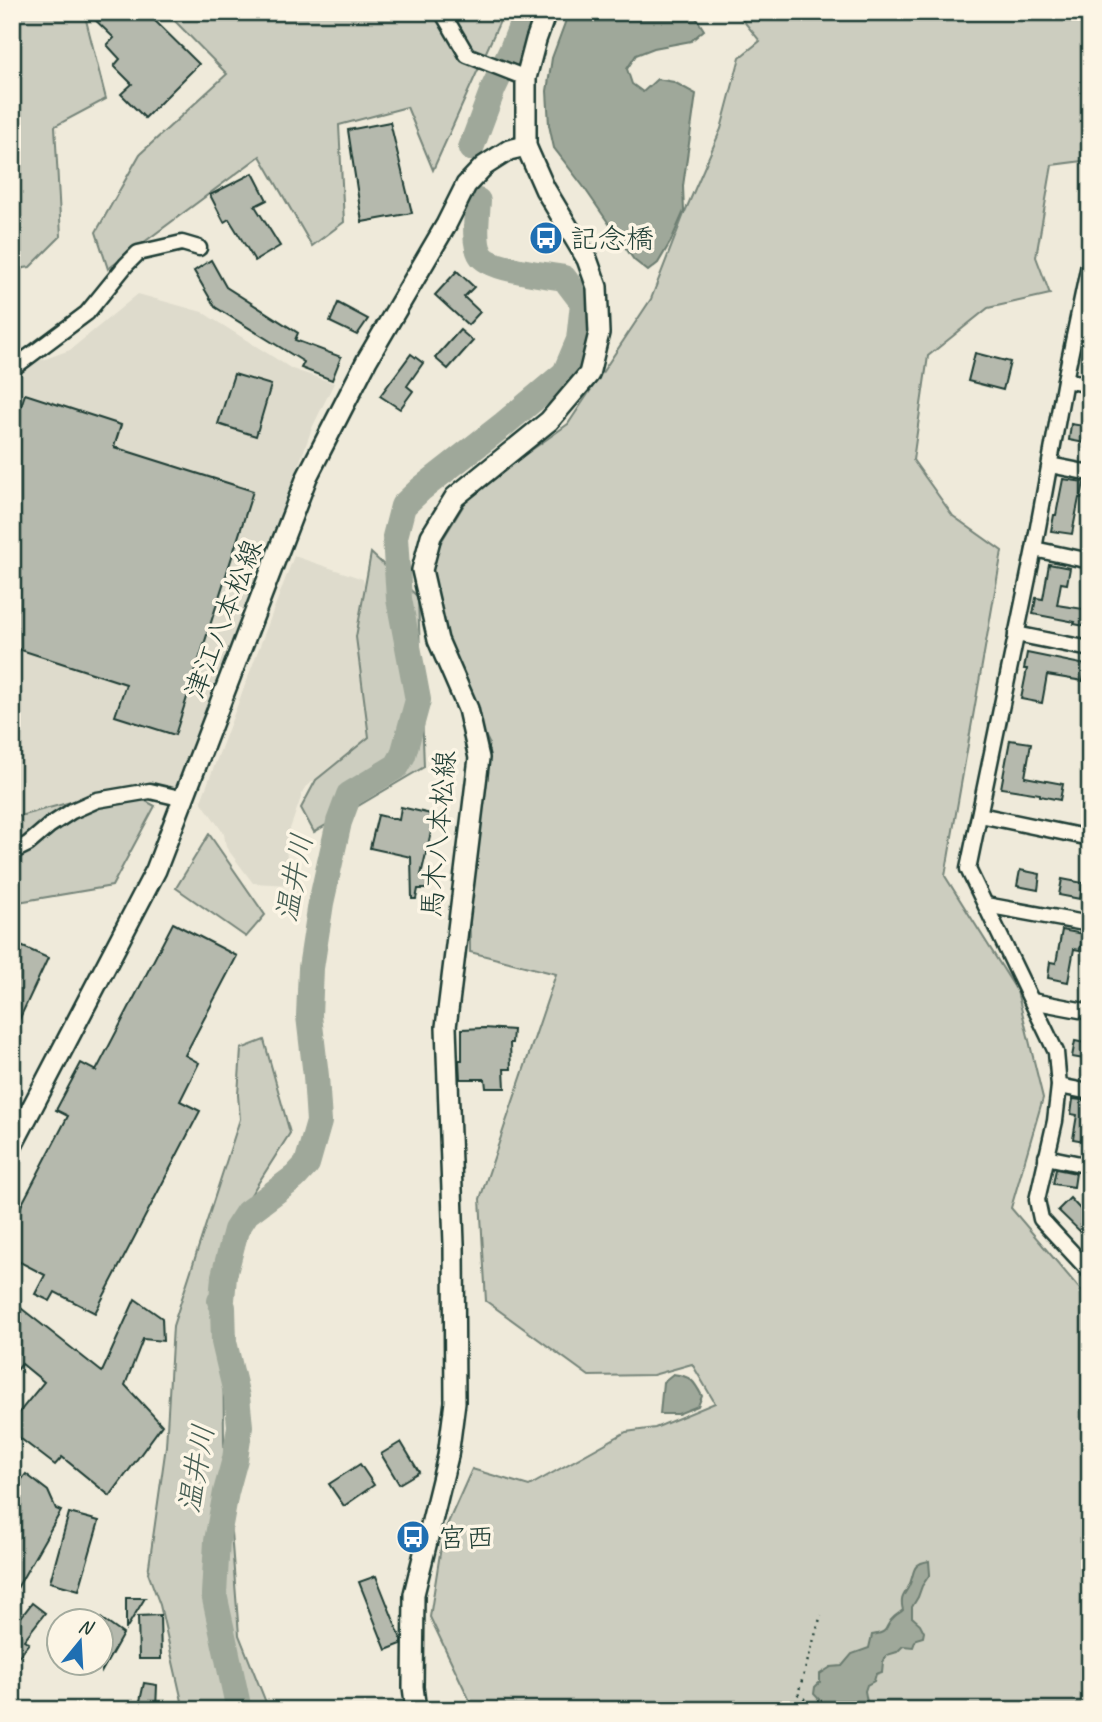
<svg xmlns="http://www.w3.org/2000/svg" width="1102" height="1722" viewBox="0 0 1102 1722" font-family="Caveat,'Klee One',sans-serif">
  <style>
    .built { fill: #dedbcc }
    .green { fill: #cccdbf; stroke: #76857a; stroke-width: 2 }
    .water { fill: #9fa89a; stroke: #6c7d71; stroke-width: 2 }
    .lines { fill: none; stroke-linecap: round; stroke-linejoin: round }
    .river { stroke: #9fa89a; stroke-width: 26 }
    .building { fill: #b5b9ad; stroke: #1f3d34; stroke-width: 2 }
    .minor-casing { stroke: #1f3d34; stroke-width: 19 }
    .major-casing { stroke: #1f3d34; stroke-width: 24 }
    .path { stroke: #1f3d34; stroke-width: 2.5; stroke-dasharray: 2 5; stroke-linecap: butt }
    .minor { stroke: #fcf5e5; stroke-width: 14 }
    .major { stroke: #fcf5e5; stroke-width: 19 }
    .labels { text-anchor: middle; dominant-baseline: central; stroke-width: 7; stroke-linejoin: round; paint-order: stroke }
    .poi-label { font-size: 28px; fill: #1f3d34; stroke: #fcf5e5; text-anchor: start }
    .street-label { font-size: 28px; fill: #1f3d34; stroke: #fcf5e5 }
    .water-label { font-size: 30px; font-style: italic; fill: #455d53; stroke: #fcf5e5 }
  </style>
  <rect width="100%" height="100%" fill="#efeada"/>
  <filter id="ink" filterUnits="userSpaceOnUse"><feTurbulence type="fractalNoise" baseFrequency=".0143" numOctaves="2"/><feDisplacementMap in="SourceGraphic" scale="14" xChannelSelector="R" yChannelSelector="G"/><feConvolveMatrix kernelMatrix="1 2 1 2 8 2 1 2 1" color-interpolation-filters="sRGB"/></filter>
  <g filter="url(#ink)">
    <g class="built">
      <path d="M138,294L202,312L292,369L334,383L312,428L197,750L174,789L157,783L82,799L12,848V366L45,359L70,350Z"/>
      <path d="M294,556L363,579L376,643L381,737L332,765L304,789L285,843L291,885L253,883L226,847L224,834L201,801Z"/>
    </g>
    <g class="green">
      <path d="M12,12H84L106,99L55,126L61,236L30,267L12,270Z"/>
      <path d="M166,12H504L433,170L407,107L339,125L344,222L312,246L260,156L108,269L96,232L140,154L227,74Z"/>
      <path d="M738,12H1090V160L1052,165L1036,257L1050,294L988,308L928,356L913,460L953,516L1002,551L945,876L1017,991L1043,1098L1011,1208L1090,1301V1710H471V1703L430,1617L443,1534L472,1469L529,1486L626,1432L655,1428L715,1403L692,1364L653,1375L589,1376L486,1301L480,1199L556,974L470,952L469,838L489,743L438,640L430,560L471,493L568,424L651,299L684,214L721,129L740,57L760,41L737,13Z"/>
      <path d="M371,553L418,597L424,767L314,832L301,808L316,780L369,737L356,637Z"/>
      <path d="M122,788L155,806L112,886L12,903V818Z"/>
      <path d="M209,834L265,915L246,937L176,888Z"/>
      <path d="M264,1040L290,1133L245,1204L223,1324L224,1442L239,1635L269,1710H184L160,1605L148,1573L166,1446L173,1326L240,1119L238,1095L241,1049Z"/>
    </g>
    <g class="water">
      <path d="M569,12H689L693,13L704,30L691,41L654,48L636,55L627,69L632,84L643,92L657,79L674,82L696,94L683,186L684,211L671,241L658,263L648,271L634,260L583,186L554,148L549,125L547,91L552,58Z"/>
      <path d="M673,1374C691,1376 694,1381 702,1396L698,1406L678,1414H660L663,1382Z"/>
      <path d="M929,1561L930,1574L922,1586L918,1597L912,1607V1617L920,1624L924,1632L923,1637L916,1639L913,1647L903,1646L897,1652L887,1655L883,1662L882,1672L876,1674L874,1681L867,1685L865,1691L867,1702L860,1706L857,1710H829L814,1694L815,1687L820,1682V1674L831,1667L842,1666L852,1654L869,1648L872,1635C892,1632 883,1626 894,1617C897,1614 900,1613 903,1610C900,1599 903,1596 908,1588C916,1574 909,1564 929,1561Z"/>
    </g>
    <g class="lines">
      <g class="river">
        <path d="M471,148L493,89L512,49L527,12"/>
        <path d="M239,1710L214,1594L217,1541L226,1492L235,1459L240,1426L237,1397L224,1342L223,1307L220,1301L222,1300L224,1276L236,1230L247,1213L295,1177L307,1164L319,1122L316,1076L309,1016L311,968L321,903L339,822L349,795L397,766L403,755L418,700L399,599L395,537L403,506L421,489L504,424L565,373L579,340L583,303L564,278C546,275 489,269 481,255C473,243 477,215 478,201"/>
      </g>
    </g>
    <g class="building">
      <path d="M87,12H146L199,64L145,118L121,94L132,84L114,66L120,59L107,45L114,38Z"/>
      <path d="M390,122L412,213L362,222L348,130Z"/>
      <path d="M253,173L267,200L255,206L280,246L255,261L229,219L224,222L210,195Z"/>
      <path d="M211,260L226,287L298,333L295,340L341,357L332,380L301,368L304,362L215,307L194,271Z"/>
      <path d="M457,271L474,287L464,297L480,312L468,325L435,295Z"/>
      <path d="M338,303L368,319L357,335L330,322Z"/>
      <path d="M460,330L473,341L448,369L435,358Z"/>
      <path d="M975,353L1010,362L1003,390L968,381Z"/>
      <path d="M411,354L423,363L407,386L413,391L400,409L380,396Z"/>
      <path d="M234,374L271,385L256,436L218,424Z"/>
      <path d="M25,394L121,425L114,447L253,491L175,735L115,716L126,684L12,647V417L17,418Z"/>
      <path d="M1071,424L1090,427V444L1069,440Z"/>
      <path d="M1063,479L1084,482L1081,498H1079L1072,534L1051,531L1054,515H1056Z"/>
      <path d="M1049,564L1070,568L1067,584L1061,583L1057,605L1090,610V627L1074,624L1075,622L1033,614L1036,598L1043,599Z"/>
      <path d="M1027,653L1086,665L1083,681L1047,675L1042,703L1021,699L1027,669H1024Z"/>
      <path d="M1010,740L1031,743L1025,777L1063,784L1060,800L1040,796V794L1001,788Z"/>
      <path d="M401,807L435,815L421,875H427V889H418L416,899H412L411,857L370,848L378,815L399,820Z"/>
      <path d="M1020,870L1040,874L1038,890L1017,886Z"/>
      <path d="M1062,879L1083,883L1080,899L1059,895Z"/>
      <path d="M173,923L237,956L185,1055L199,1063L180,1101L200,1111L95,1313L55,1292L50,1301L35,1294L45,1275L12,1258V1223L68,1116L56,1110L81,1063L96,1071Z"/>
      <path d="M1062,930L1083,934L1080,950L1074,949L1068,982L1048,978L1050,962L1056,963Z"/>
      <path d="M12,942L48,958L12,1035Z"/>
      <path d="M484,1028L513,1030L512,1043H510L511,1069H504L505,1088H486L485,1079H460L459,1060H462V1029Z"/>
      <path d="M1075,1041L1090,1044V1060L1072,1057Z"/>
      <path d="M1073,1099L1090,1101V1142L1073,1139L1077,1115L1071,1114Z"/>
      <path d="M1056,1169L1076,1173L1074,1187L1053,1184Z"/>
      <path d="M1070,1198L1090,1220V1241L1058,1210Z"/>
      <path d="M135,1299L162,1318L163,1341L143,1339L125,1385L162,1425L110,1496L62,1457L55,1465L12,1432V1421L44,1382L22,1364L12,1376V1301L102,1372Z"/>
      <path d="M401,1442L419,1472L399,1484L381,1454Z"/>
      <path d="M360,1464L374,1485L344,1506L329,1484Z"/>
      <path d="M26,1474L48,1491L56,1509L61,1511L12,1597V1492Z"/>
      <path d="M69,1513L99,1521L79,1590L50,1582Z"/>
      <path d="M376,1576L401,1639V1644L386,1650L359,1582Z"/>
      <path d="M126,1598H145L126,1629Z"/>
      <path d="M32,1603L45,1613L24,1640L29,1643L12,1665V1629Z"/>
      <path d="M160,1615L161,1659H139L138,1616Z"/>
      <path d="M102,1619L123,1634L102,1671Z"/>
      <path d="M144,1683L157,1685L156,1710H138Z"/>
    </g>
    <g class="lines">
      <defs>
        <g id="minor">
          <path d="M442,12L467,55L526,78"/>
          <path d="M1090,260L1065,380L1034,549L968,869L1056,1052L1059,1086L1055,1121L1037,1200L1041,1219L1090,1272"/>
          <path d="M12,369L87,313L126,265L138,253L182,243L199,248"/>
          <path d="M1065,380L1090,385"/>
          <path d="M1050,465L1090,473"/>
          <path d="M1034,549L1090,561"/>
          <path d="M1016,634L1090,649"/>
          <path d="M980,815L1090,838"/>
          <path d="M12,852L28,844L49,826L72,811L97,800L150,791L184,799"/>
          <path d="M986,905L1090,924"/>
          <path d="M1032,1001L1090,1012"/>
          <path d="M1059,1086L1090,1092"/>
          <path d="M1046,1157L1090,1166"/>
        </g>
        <g id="major">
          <path d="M12,1146L156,870L307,477L367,360L446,225L466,185L484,166L509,150L526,146"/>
          <path d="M416,1710L413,1687L414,1594L448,1456L455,1402L454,1244L446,1027L479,758L468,709L438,640L422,570L431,536L455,497L549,421L589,374L599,333L597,287L587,259L545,189L526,146V78L536,40L546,12"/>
        </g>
      </defs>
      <use href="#minor" class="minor-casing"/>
      <use href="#major" class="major-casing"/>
      <path class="path" d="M814,1710L807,1701L798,1694L821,1615"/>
      <use href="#minor" class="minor"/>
      <use href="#major" class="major"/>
    </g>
  </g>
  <defs>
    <symbol id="bus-disc" viewBox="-11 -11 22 22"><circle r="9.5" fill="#1f6fb2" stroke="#fcf5e5"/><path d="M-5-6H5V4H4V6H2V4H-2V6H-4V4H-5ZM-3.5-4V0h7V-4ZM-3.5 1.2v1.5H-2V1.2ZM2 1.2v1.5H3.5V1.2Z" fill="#fff"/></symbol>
  </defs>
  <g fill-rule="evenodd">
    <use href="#bus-disc" x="527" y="219" width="38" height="38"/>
    <use href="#bus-disc" x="394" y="1518" width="38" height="38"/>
  </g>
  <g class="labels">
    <g class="poi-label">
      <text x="570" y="238">記念橋</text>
      <text x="438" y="1537">宮西</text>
    </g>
    <g class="street-label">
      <text transform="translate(223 619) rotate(-69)">津江八本松線</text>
      <text transform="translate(438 834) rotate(-85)">馬木八本松線</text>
    </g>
    <g class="water-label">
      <text transform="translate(294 878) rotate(-79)">温井川</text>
      <text transform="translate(196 1469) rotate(-80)">温井川</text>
    </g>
  </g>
  <rect width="1102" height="1722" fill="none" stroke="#fcf5e5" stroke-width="42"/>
  <rect x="21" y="21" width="1060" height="1680" fill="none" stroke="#1f3d34" stroke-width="2.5" filter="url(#ink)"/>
  <g transform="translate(80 1642) rotate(18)"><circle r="33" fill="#fcf5e5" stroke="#a4ab9e" stroke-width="2"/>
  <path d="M0-5L12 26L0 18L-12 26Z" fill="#1f6fb2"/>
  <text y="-10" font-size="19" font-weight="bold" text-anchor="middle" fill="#1f3d34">N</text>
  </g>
</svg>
